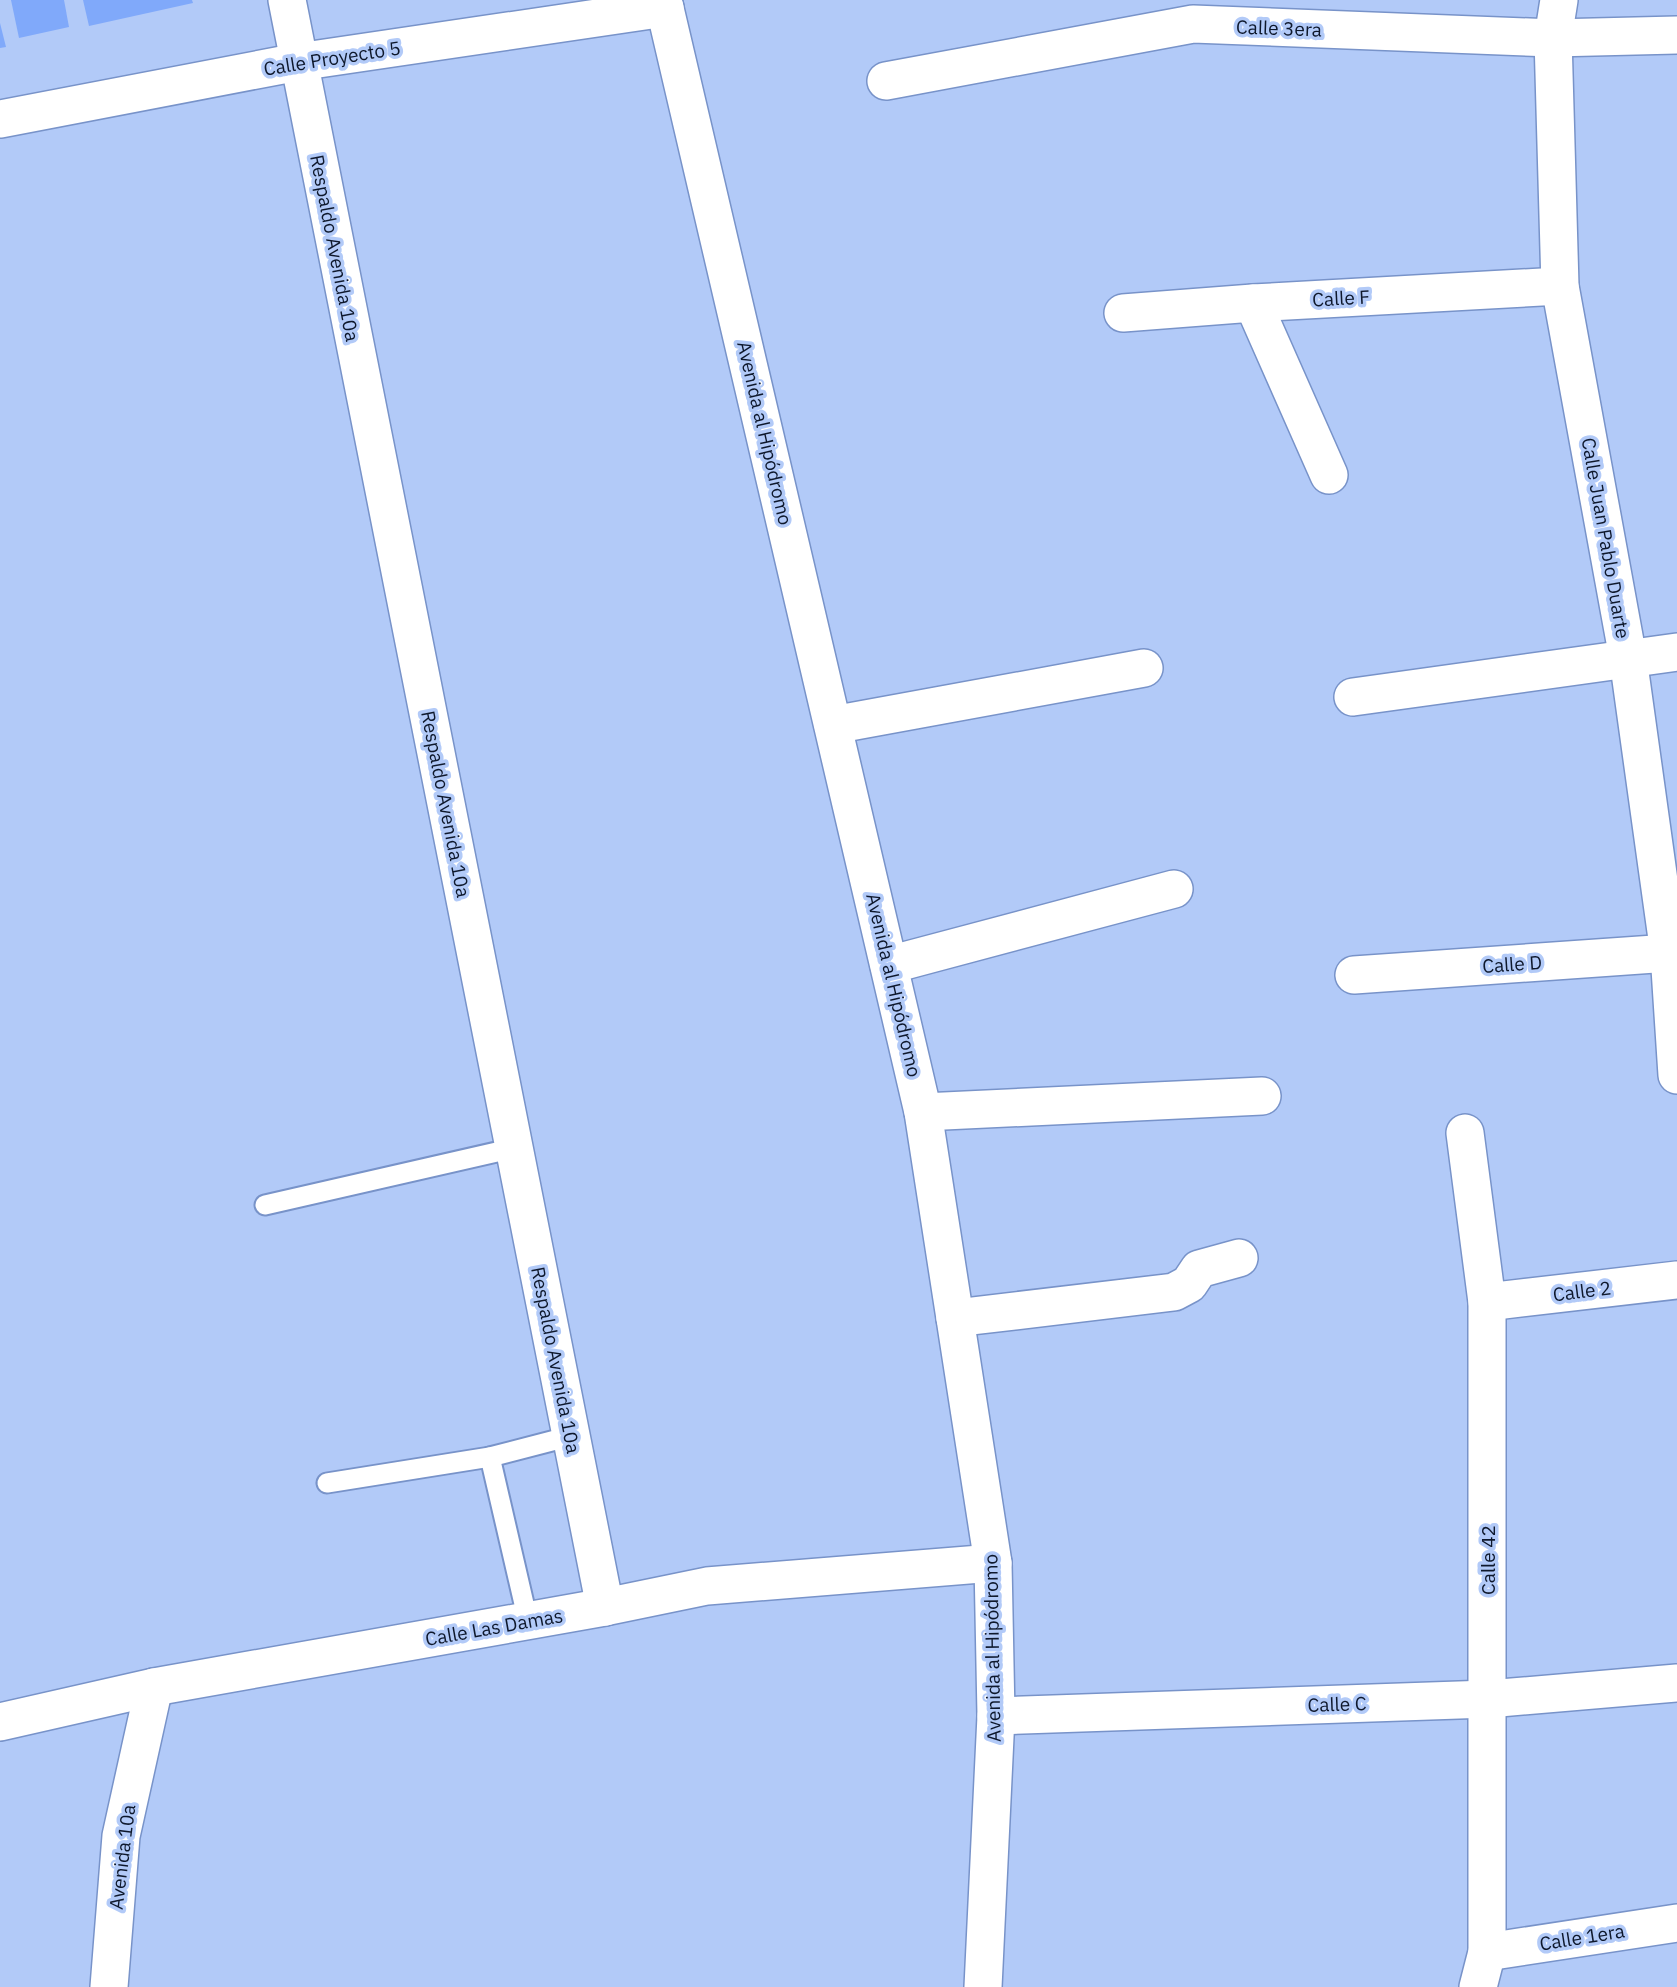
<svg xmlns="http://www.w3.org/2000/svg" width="1677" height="1987" viewBox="0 0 1677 1987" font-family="'IBM Plex Sans',sans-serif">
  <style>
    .building { fill: #80a9fa }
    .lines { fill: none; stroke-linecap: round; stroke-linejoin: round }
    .lane-casing { stroke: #7893c9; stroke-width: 23 }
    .street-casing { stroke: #7893c9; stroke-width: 40 }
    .lane { stroke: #fff; stroke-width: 19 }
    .street { stroke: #fff; stroke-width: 37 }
    .labels { text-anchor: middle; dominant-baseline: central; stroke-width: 7; stroke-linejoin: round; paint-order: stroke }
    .street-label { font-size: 19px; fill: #0e182c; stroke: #b2caf8 }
  </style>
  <rect width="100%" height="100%" fill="#b2caf8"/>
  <g class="building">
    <path d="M11,0H64L69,27L19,38Z"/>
    <path d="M83,0H192L193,3L89,26Z"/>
    <path d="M0,23L6,47L0,48Z"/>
  </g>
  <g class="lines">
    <defs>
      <g id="lane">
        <path d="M265,1205L514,1148"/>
        <path d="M327,1483L490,1457"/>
        <path d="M528,1621L490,1457L571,1436"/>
      </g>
      <g id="street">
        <path d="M287,0L605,1607"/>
        <path d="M663,0L923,1112L993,1563L996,1716L983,1987"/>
        <path d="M1559,0L1553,38L1560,286L1628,658L1669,953L1677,1075"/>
        <path d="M886,81L1193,24L1553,38L1677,35"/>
        <path d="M0,119L298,62L665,8"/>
        <path d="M1253,303L1329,475"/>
        <path d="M1123,313L1253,303L1560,286"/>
        <path d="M1353,697L1677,652"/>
        <path d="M833,725L1144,668"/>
        <path d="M889,965L1174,889"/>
        <path d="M1354,975L1669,953"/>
        <path d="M923,1112L1262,1096"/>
        <path d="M1465,1133L1487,1302V1952L1478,1987"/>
        <path d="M1487,1302L1677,1280"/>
        <path d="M955,1318L1174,1292L1189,1284L1199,1269L1239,1258"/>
        <path d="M996,1716L1488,1699L1677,1683"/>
        <path d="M0,1722L154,1687L605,1607L707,1586L993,1563"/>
        <path d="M1487,1952L1677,1923"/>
        <path d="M109,1987L121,1836L154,1687"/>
      </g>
    </defs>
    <use href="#lane" class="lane-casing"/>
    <use href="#street" class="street-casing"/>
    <use href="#lane" class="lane"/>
    <use href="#street" class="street"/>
  </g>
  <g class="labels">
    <g class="street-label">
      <text transform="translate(1279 28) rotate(2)">Calle 3era</text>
      <text transform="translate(332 58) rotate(-9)">Calle Proyecto 5</text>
      <text transform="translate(335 248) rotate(79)">Respaldo Avenida 10a</text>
      <text transform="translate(1341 298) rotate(-3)">Calle F</text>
      <text transform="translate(765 433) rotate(77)">Avenida al Hipódromo</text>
      <text transform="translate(1606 538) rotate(80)">Calle Juan Pablo Duarte</text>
      <text transform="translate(446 804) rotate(79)">Respaldo Avenida 10a</text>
      <text transform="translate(1512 964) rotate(-4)">Calle D</text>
      <text transform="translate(894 985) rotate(77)">Avenida al Hipódromo</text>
      <text transform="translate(1582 1291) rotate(-7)">Calle 2</text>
      <text transform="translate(556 1360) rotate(79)">Respaldo Avenida 10a</text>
      <text transform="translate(1488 1560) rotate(-90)">Calle 42</text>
      <text transform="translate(494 1627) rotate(-10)">Calle Las Damas</text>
      <text transform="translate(992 1648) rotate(-91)">Avenida al Hipódromo</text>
      <text transform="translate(1337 1704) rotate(-2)">Calle C</text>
      <text transform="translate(122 1857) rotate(-83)">Avenida 10a</text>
      <text transform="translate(1582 1937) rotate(-9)">Calle 1era</text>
    </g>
  </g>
</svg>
